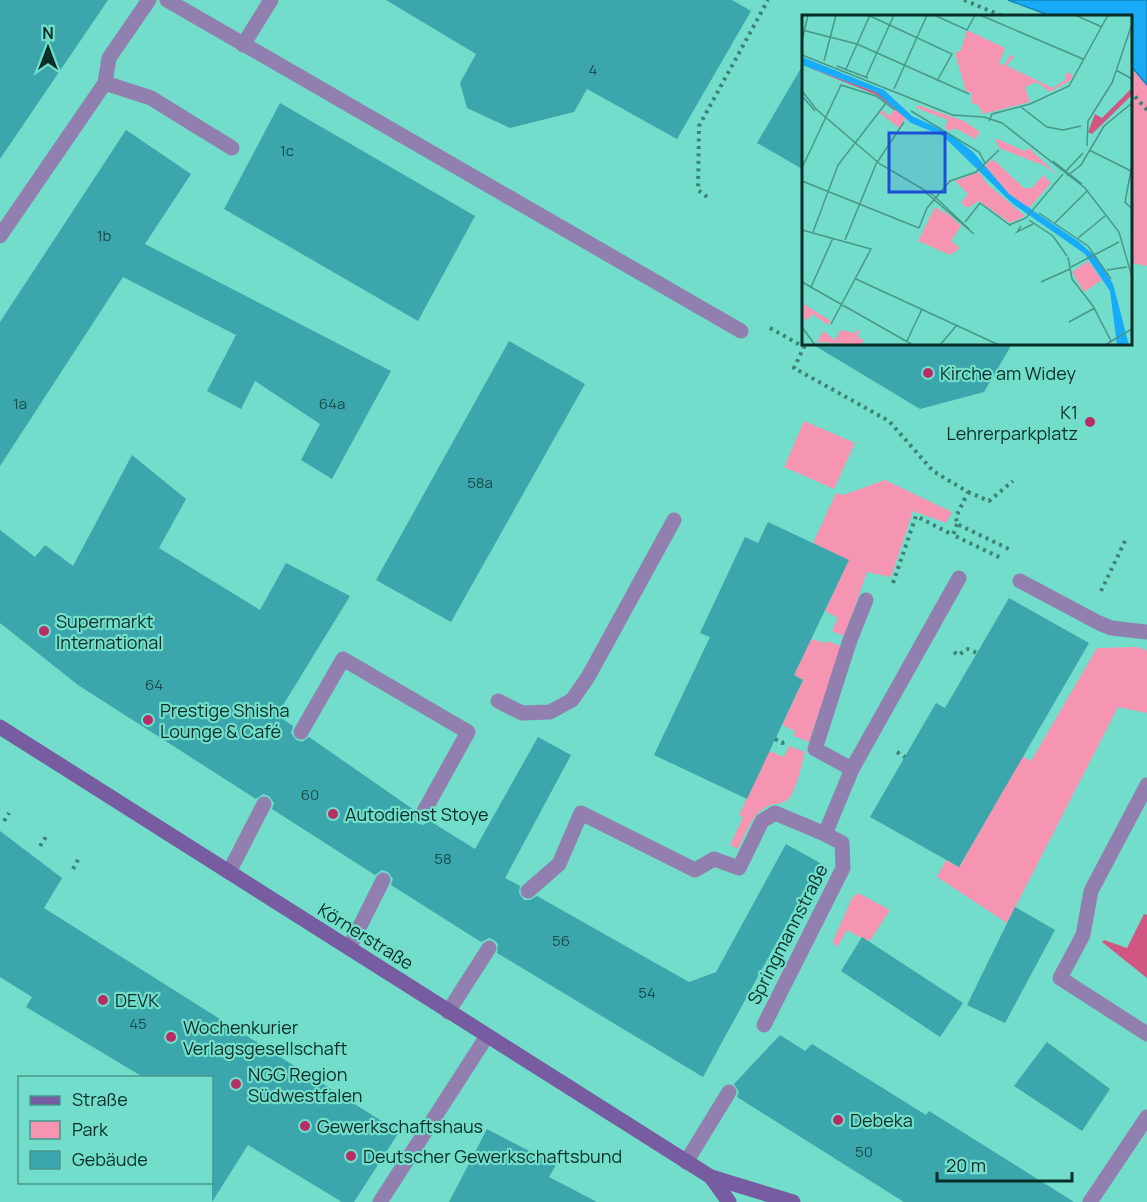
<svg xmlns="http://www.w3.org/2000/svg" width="1147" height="1202" viewBox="0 0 1147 1202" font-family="Manrope,sans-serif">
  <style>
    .green { fill: #f695b2 }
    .forest { fill: #d15782 }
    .water { fill: #18abfa; stroke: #1486bb; stroke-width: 1.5 }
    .building { fill: #3ba6ac }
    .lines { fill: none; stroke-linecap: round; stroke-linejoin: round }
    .path { stroke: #3c8377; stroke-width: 4; stroke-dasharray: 3 4.5; stroke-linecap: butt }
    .lane { stroke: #9180af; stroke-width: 15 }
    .street { stroke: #9180af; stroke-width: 15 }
    .secondary { stroke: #775ca1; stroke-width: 15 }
    .poi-dot { fill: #b82d66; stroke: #71ddca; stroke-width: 2 }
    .labels { text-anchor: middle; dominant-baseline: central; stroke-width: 4.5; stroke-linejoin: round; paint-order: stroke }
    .number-label { font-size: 15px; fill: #164c49 }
    .poi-label { font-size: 18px; fill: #0a2e28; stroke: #71ddca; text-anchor: start }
    .street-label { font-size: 18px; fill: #0a2e28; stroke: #71ddca }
    .inset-road { fill: none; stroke: #489789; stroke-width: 1.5 }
    .view { fill: #1d4ed8; fill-opacity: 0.15; stroke: #1d4ed8; stroke-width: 3 }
    .inset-edge { fill: none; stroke: #0a2e28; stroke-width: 3 }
  </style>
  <rect width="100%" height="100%" fill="#71ddca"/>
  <g class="green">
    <path d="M1130,67L1147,85V266L1131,263Z"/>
    <path d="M804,421L855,443L834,489L784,467Z"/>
    <path d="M885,480L952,512L946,523L913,511L891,577L867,572L844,636L832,631L838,618L825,611L848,560L813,543L836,493L843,495Z"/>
    <path d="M811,639L825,643L827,641L841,646L809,742L794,736L795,731L782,725L803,680L794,675Z"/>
    <path d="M1138,647L1147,651V713L1118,707L1007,923L937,877L946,860L959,867L1010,778V749L1031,761L1097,648Z"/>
    <path d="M789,746L805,752C801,766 798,784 790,797C784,806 774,802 766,807C751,815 745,835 738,849L730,845L743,817L739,815L769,751L784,757Z"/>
    <path d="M858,893L890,910L869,942L847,930L837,947L834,944V939L852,898Z"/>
  </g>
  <path class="forest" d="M1144,914L1147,915V978L1102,942L1104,940L1127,948Z"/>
  <path class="water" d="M1008,0H1147V85L1131,66L1130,16H1051Z"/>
  <g class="building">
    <path d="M0,0H108L0,159Z"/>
    <path d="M386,0H732L751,11L677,139L587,89L574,112L510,128L467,108L460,83L476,54Z"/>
    <path d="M804,63V170L757,143Z"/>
    <path d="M280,103L475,216L418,321L224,209Z"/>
    <path d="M126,130L191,174L145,244L391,371L332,479L301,460L320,424L255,381L241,409L207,391L236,335L123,277L0,466V322Z"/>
    <path d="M509,341L585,384L451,622L376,580Z"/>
    <path d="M812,344H1012L984,392L920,409Z"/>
    <path d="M132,455L186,499L159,548L260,610L286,563L350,596L277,715L293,726L291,733L296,740L302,742L309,737L414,810L412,816L417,823L423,825L430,821L475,849L538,737L571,755L505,878L520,886L519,893L524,900H530L537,896L689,982L716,972L786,844L820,863L703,1077L497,953L498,944L494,940L489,938L481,942L391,885L393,879L388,872L382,870L375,875L272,809L274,803L269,796L263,794L256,799L78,685L0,623V530L35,557L45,545L73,566Z"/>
    <path d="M768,522L849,560L794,675L803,680L747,799L654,755L710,637L700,633L745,537L758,543Z"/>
    <path d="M1009,598L1089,643L959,867L870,817L936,703L945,708Z"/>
    <path d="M0,831L62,878L44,908L399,1132L354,1202H342L248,1145L212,1202V1077H143L26,1007L32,997L0,977Z"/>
    <path d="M1015,907L1055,930L1005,1023L967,1005Z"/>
    <path d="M862,937L963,1003L940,1037L841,971Z"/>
    <path d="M780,1035L805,1051L812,1044L926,1115L929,1111L1074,1202H904L737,1097L739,1092L734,1084Z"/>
    <path d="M1047,1042L1110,1089L1082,1131L1014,1086Z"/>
    <path d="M487,1129L556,1165L549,1177L597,1202H449Z"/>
  </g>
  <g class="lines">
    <g class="path">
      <path d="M964,0L1002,16"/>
      <path d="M1130,91L1147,110"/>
      <path d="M707,197L698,190L699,126L768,0"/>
      <path d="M770,328L804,347L794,368L889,421L933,471L968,492L956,517L957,524L1011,550"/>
      <path d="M968,492L989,501L1013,481"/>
      <path d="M957,524L953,535L1001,558"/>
      <path d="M893,583L916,516L953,535"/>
      <path d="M1101,591L1126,539"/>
      <path d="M954,652L958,655L968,649L977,653"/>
      <path d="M775,739L782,743L785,742"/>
      <path d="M897,752L905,757"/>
      <path d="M4,821L9,813"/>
      <path d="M40,846L46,837"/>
      <path d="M73,869L79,858"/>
    </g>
    <g class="lane">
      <path d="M167,0L741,331"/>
      <path d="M243,45L271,0"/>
      <path d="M105,83L151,98L232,148"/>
      <path d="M1020,581L1099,623L1111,628L1147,632"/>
      <path d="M498,701L522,713L550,712L572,700L588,677L674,520"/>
      <path d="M301,732L343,659L468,732L422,815"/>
      <path d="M852,769L815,749L850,640L866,600"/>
      <path d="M1147,785L1091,891L1083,935L1060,978L1147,1034"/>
      <path d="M229,872L264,804"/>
      <path d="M528,891L559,864L581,813L695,870L714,859L739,868L762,821L775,813L825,834"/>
      <path d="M349,948L383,880"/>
      <path d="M448,1012L489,948"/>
      <path d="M764,1025L843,868L842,843L825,834L852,769L959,578"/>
      <path d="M686,1162L729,1092"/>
      <path d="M380,1202L487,1036"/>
    </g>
    <g class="street">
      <path d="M0,236L105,83L109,58L149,0"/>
      <path d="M1090,1202L1147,1117"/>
    </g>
    <g class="secondary">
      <path d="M0,727L711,1177L793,1202"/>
      <path d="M711,1177L729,1202"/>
    </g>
  </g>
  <g class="poi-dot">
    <circle cx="928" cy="373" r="6"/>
    <circle cx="1090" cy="422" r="6"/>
    <circle cx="44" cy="631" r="6"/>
    <circle cx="148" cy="720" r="6"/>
    <circle cx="333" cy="814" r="6"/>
    <circle cx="103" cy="1000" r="6"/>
    <circle cx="171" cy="1037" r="6"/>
    <circle cx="236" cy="1084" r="6"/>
    <circle cx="838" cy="1120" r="6"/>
    <circle cx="305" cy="1126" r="6"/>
    <circle cx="351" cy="1156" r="6"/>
  </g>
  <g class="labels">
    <g class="number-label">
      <text x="593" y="69">4</text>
      <text x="287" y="150">1c</text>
      <text x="104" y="235">1b</text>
      <text x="20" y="403">1a</text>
      <text x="332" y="403">64a</text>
      <text x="480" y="482">58a</text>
      <text x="154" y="684">64</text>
      <text x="310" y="794">60</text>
      <text x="443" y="858">58</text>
      <text x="561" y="940">56</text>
      <text x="647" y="992">54</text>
      <text x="138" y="1023">45</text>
      <text x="864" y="1151">50</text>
    </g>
    <g class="poi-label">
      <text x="940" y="373">Kirche am Widey</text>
      <text x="1078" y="412" text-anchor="end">K1<tspan x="1078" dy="21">Lehrerparkplatz</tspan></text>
      <text x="56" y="621">Supermarkt<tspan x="56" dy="21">International</tspan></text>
      <text x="160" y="710">Prestige Shisha<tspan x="160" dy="21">Lounge &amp; Café</tspan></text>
      <text x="345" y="814">Autodienst Stoye</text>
      <text x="115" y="1000">DEVK</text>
      <text x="183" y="1027">Wochenkurier<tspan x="183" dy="21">Verlagsgesellschaft</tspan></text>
      <text x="248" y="1074">NGG Region<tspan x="248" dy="21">Südwestfalen</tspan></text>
      <text x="850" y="1120">Debeka</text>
      <text x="317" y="1126">Gewerkschaftshaus</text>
      <text x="363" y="1156">Deutscher Gewerkschaftsbund</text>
    </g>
    <g class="street-label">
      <text transform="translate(787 934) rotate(-63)">Springmannstraße</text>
      <text transform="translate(366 936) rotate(32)">Körnerstraße</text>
    </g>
  </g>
  <g transform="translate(802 15)">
    <rect width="330" height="330" fill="#71ddca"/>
    <path d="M165,15L203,33L197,48L202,51L208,40L212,42L205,50L207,52L251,73L263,65L265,57L271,60L269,65L248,77L235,67L223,72L228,87L181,99L176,90L169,88L170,77H164L153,38L159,35ZM116,90L162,106L178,117L173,124L153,113L148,116L143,113L146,105L114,93ZM93,94L104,103L97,113L78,98L80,95L87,101ZM193,123L222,136L227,133L256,160L243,151L197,133ZM191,142L188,148L192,145L222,173H230L241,160L249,168L227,193L207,179L183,151ZM177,157L185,169L223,201L208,208L177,186L165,193L159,188L166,179L153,166ZM133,192L145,200L140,193L159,211L149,226L158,233L148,240L116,226ZM286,246L300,265L282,277L270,257ZM0,288L29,306L26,310L10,299L6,305L0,302ZM57,314L56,322L62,325L59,330L15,327L21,316L33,325L39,315L52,318Z" fill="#f695b2"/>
    <path d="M0,50L74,77L83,82L101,101L75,80ZM330,73V80L290,119L286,117L293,99L300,103Z" fill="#d15782"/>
    <path d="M0,42L82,75L110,101L147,118L171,137L207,179L277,227L294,242L311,269L327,330H315L308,276L283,239L211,189L141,121L109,108L74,77L0,50Z" fill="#18abfa"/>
    <path class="inset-road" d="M66,0L150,39L135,66M132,0L165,15L173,0M178,0L281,44M273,0L300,12M0,15L55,29L167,79M0,26L6,0M0,40L153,101M22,46L34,0M35,51L66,63M44,54L68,0M314,55L330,64M64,62L92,0M92,74L125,0M0,76L14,94L78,149L131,180L167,214M0,81L13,96M219,92L245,112L261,115L279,111M109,96L177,137L183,148M151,100L182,102L200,108L283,173L317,217L330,262M187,106L190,99L228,89L267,71L306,0M285,131L286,106L310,68L330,9M287,135L329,156M251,146L280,169M330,150L323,187L330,194M0,153L39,70L74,81L93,95M263,157L281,138M265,161L279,150L302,111L330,88M0,166L117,213M122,176L172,219M237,198L286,231L309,264M227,205L251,221L265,241M163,207L178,188L209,211M253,208L285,176M207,210L224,203L261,159M219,211L215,217L231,209M117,213L125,193L148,166L174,157L197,135M0,215L69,234L29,309M11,217L36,150L84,88M276,223L303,201M43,225L74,149L102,107M266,242L270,264L291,291L309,326M269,252L317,227M305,255L325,252M54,264L197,330M0,267L111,330M239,267L268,254M9,272L31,223M267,307L293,293M0,312L13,330M105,326L120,294M138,330L155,310M303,330L330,314"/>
    <path class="view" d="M87,118H143V177H87Z"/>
    <rect width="330" height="330" class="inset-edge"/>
  </g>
  <rect x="18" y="1076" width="195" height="108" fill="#71ddca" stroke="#489789" stroke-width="1.5"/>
  <rect x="30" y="1096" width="30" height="9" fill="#775ca1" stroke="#489789" stroke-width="1.5"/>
  <text x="72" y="1106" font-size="18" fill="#0a2e28">Straße</text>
  <rect x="30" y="1121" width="30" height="18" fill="#f695b2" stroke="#489789" stroke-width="1.5"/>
  <text x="72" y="1136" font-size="18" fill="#0a2e28">Park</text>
  <rect x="30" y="1151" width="30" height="18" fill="#3ba6ac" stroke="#489789" stroke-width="1.5"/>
  <text x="72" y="1166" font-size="18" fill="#0a2e28">Gebäude</text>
  <g transform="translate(48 48)" stroke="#71ddca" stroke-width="4.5" paint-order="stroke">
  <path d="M0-4.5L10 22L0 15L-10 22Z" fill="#0a2e28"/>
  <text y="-9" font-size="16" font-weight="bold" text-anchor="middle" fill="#0a2e28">N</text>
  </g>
  <path d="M937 1172v9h135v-9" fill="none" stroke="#0a2e28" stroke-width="3"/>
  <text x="946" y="1172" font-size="18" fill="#0a2e28" stroke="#71ddca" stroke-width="4.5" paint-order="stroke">20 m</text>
</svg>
